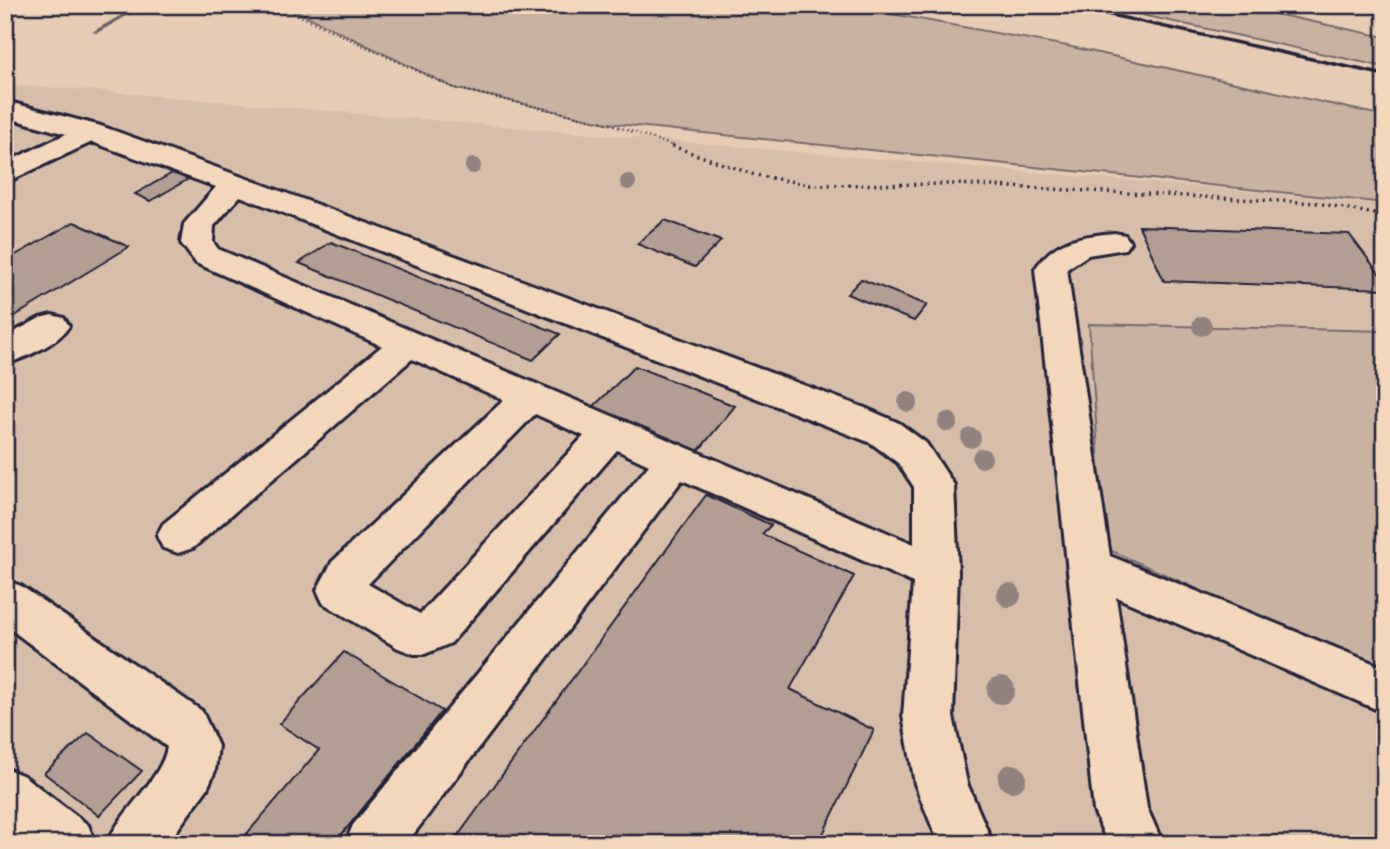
<svg xmlns="http://www.w3.org/2000/svg" width="1390" height="849" viewBox="0 0 1390 849" font-family="Mali,sans-serif">
  <style>
    .built { fill: #d8bea9 }
    .green { fill: #cab2a1; stroke: #766a6e; stroke-width: 2 }
    .lines { fill: none; stroke-linecap: round; stroke-linejoin: round }
    .stream { fill: #6c6268; fill-rule: evenodd }
    .building { fill: #b49e93; stroke: #22223b; stroke-width: 2 }
    .minor-casing { stroke: #22223b; stroke-width: 6 }
    .path-far1 { stroke: #22223b; stroke-width: 2.5; stroke-dasharray: 1 3.5; stroke-linecap: butt }
    .path { stroke: #22223b; stroke-width: 3.5; stroke-dasharray: 2 4.5; stroke-linecap: butt }
    .minor { fill: #f4d6ba; fill-rule: evenodd }
    .rail { stroke: #22223b; stroke-width: 3.5 }
    .tree { fill: #92827e }
  </style>
  <rect width="100%" height="100%" fill="#e7cbb2"/>
  <filter id="ink" filterUnits="userSpaceOnUse"><feTurbulence type="fractalNoise" baseFrequency=".0143" numOctaves="2"/><feDisplacementMap in="SourceGraphic" scale="14" xChannelSelector="R" yChannelSelector="G"/><feConvolveMatrix kernelMatrix="1 2 1 2 8 2 1 2 1" color-interpolation-filters="sRGB"/></filter>
  <g filter="url(#ink)">
    <path class="built" d="M5,85L88,90L1385,203V844H5Z"/>
    <g class="green">
      <path d="M284,5H842L1067,46L1385,116V203L607,123L454,88Z"/>
      <path d="M1095,5H1233L1385,37V67Z"/>
      <path d="M1089,324L1385,331V672L1105,548Z"/>
    </g>
    <g class="lines">
      <path class="stream" d="M138,5H146L97,33L92,32Z"/>
    </g>
    <g class="building">
      <path d="M176,171L192,177L150,201L135,194Z"/>
      <path d="M665,220L721,241L695,267L637,244Z"/>
      <path d="M74,222L129,247L5,322V261Z"/>
      <path d="M1139,226L1349,234L1385,281V289L1164,281Z"/>
      <path d="M331,242L560,334L533,360L299,263Z"/>
      <path d="M861,279L927,305L914,321L847,294Z"/>
      <path d="M635,366L735,406L696,454L591,409Z"/>
      <path d="M706,495L771,525L762,534L854,576L790,689L874,730L818,844H452Z"/>
      <path d="M344,652L442,711L334,844H238L319,750L279,724Z"/>
      <path d="M88,733L142,771L99,816L44,773Z"/>
    </g>
    <g class="lines">
      <defs>
        <g id="minor">
          <path d="M5,101L101,126L245,178L865,408L899,423L926,443L954,485L958,573L953,716L967,783L993,844H939L915,784L903,716L913,583L682,480L406,844H345L353,825L649,465L617,450L451,643L425,654H414L398,648L323,603L317,590L332,562L504,400L412,359L193,548L178,553L163,548L157,536L163,524L382,346L196,263L181,243L184,224L216,187L92,142L5,183V163L66,134L5,117ZM240,196L871,443L898,463L914,487V544L218,249L213,242L214,226ZM535,414L584,436L420,614L368,584Z"/>
          <path d="M1114,233L1125,235L1130,242L1125,249L1088,255L1067,269L1110,556L1385,668V713L1116,597L1147,808L1163,844H1108L1094,811L1035,269C1056,238 1079,237 1114,233Z"/>
          <path d="M52,315L64,318L69,326C58,344 25,358 5,364V337L40,318Z"/>
          <path d="M5,580L21,586L202,711L218,746L215,771L207,789L167,844H107C121,810 162,779 167,747L5,625Z"/>
          <path d="M5,768L24,776L88,825L96,844H25L5,828Z"/>
        </g>
      </defs>
      <use href="#minor" class="minor-casing"/>
      <path class="path-far1" d="M277,5L454,88L607,123L677,147"/>
      <path class="path" d="M672,146L755,175L811,185L954,184L1318,203L1385,216"/>
      <use href="#minor" class="minor"/>
      <path class="rail" d="M1065,5L1385,75"/>
    </g>
    <g class="tree">
      <circle cx="473" cy="166" r="8"/>
      <circle cx="628" cy="182" r="8"/>
      <circle cx="1202" cy="326" r="10"/>
      <circle cx="908" cy="402" r="10"/>
      <circle cx="948" cy="422" r="10"/>
      <circle cx="971" cy="438" r="10"/>
      <circle cx="982" cy="458" r="10"/>
      <circle cx="1009" cy="595" r="12"/>
      <circle cx="1001" cy="690" r="14"/>
      <circle cx="1012" cy="778" r="14"/>
    </g>
  </g>
  <rect width="1390" height="849" fill="none" stroke="#f4d6ba" stroke-width="28"/>
  <rect x="14" y="14" width="1362" height="821" fill="none" stroke="#22223b" stroke-width="2.5" filter="url(#ink)"/>
</svg>
